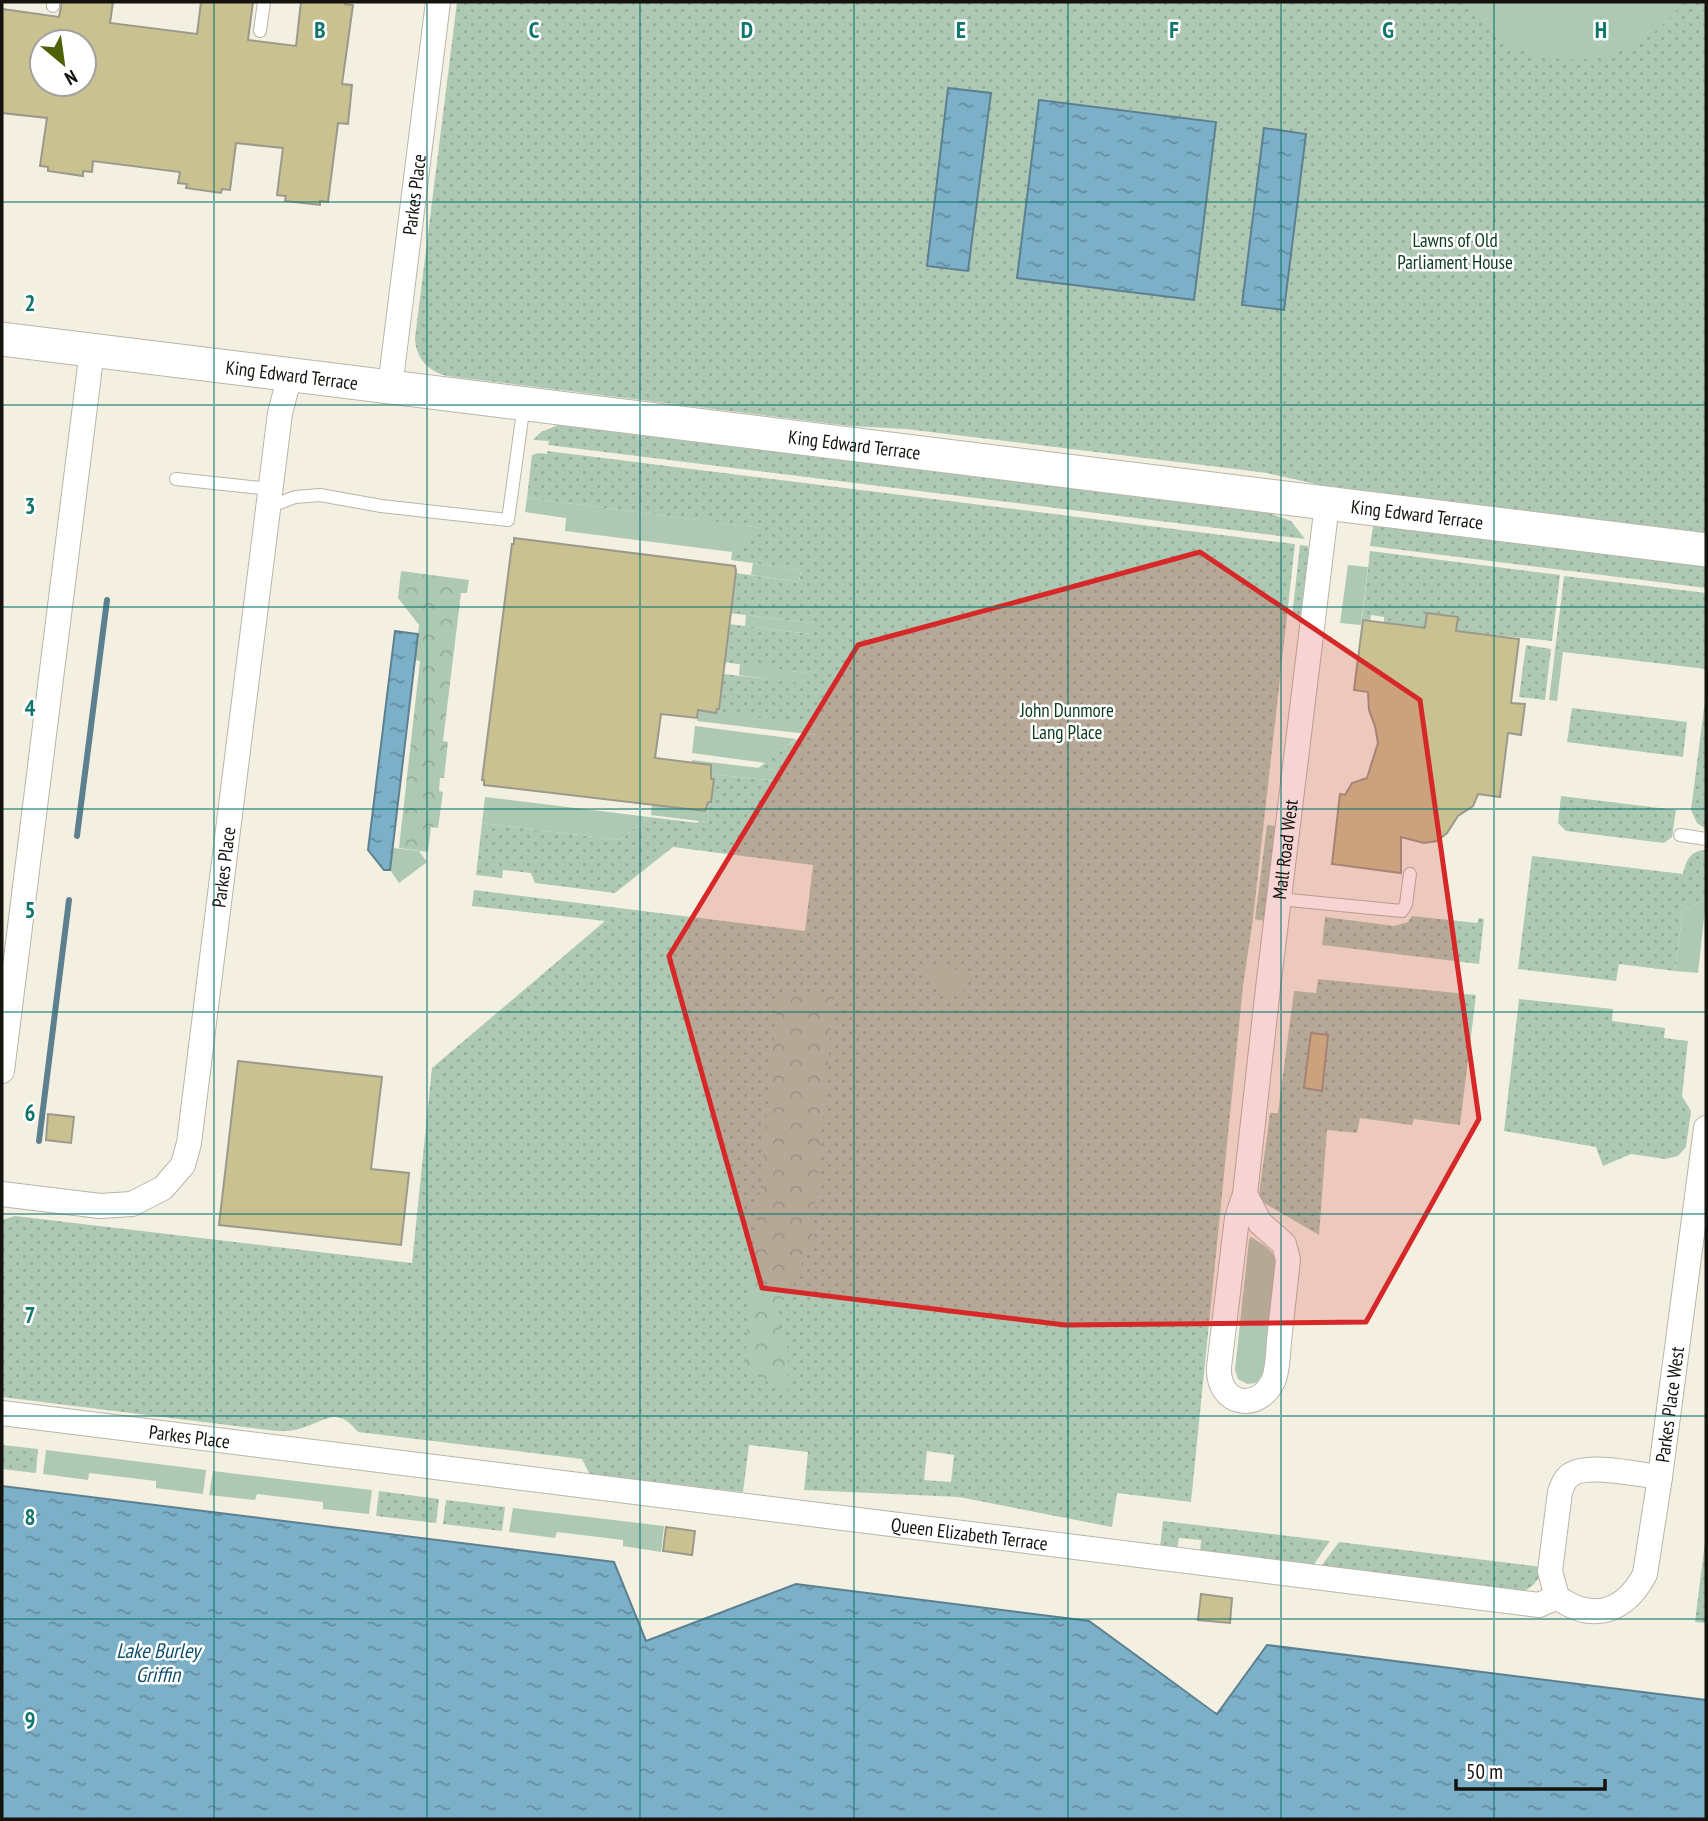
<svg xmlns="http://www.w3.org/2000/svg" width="1708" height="1821" viewBox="0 0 1708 1821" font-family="'PT Sans Narrow',sans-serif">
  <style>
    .grass { fill: url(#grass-dots); fill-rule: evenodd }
    .forest { fill: url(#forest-crowns) }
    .garden { fill: #aec9b3 }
    .water { fill: url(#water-ripples); stroke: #5d8090; stroke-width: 2 }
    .pier { fill: #f3f0e2 }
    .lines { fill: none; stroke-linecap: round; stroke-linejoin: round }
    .stream { stroke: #5d8090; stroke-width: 6 }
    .building { fill: #cac191; stroke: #9b998c; stroke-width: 2; fill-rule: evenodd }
    .service-casing { stroke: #b8b6a9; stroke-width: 14 }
    .minor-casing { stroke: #b8b6a9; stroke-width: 26 }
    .secondary-casing { stroke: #b8b6a9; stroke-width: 35 }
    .service { stroke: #fff; stroke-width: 12 }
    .minor { stroke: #fff; stroke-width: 24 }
    .secondary { stroke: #fff; stroke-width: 33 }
    .marked { fill: #d62828; fill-opacity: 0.2; stroke: #d62828; stroke-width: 5; stroke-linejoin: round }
    .grid { fill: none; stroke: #0f766e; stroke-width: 2; stroke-opacity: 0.55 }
    .labels { text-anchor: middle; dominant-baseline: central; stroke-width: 5; stroke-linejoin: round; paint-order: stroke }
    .street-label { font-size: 19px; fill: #14130e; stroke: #fff }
    .park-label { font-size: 19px; fill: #093a1a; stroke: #fff }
    .water-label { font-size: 21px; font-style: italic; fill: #0e506b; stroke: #fff }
    .grid-label { font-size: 23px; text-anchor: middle; font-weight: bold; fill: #0f766e; stroke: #fff; stroke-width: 5; stroke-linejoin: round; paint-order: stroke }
  </style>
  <defs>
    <pattern id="grass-dots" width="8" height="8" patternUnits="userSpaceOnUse" patternTransform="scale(1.75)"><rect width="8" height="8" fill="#aec9b3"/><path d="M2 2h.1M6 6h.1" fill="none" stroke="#95ac99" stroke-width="1.8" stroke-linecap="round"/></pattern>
    <pattern id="forest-crowns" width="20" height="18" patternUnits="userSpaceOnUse" patternTransform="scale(1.75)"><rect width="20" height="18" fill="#aec9b3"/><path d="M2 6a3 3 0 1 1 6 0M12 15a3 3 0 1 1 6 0" fill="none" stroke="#95ac99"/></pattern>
    <pattern id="water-ripples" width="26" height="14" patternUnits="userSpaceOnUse" patternTransform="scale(1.75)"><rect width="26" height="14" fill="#7cafc8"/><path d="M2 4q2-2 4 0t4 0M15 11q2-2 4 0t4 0" fill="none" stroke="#648da1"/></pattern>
  </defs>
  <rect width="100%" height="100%" fill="#f3f0e2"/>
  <g class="grass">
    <path d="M457,2H1706V533L1320,485L1267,473L1227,468L906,429L850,426L447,376C428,371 416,359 415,338Z"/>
    <path d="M558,425L1269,513L1291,521L1305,539L548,445L549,441L533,440L541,432Z"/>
    <path d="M547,451L1295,544L1253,919L1243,986L1191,1502L1117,1493L1112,1527L959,1497L804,1490L808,1452L749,1445L743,1492L590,1475L582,1459L358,1432C337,1407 329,1419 305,1427C295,1431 287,1431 277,1431L2,1397V1220L15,1216L412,1263L432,1068L605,921L472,906L474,890L805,931L813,865L673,847L615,893L535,883L531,873L503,870L502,878L476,875L482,823L620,840L649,817L698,823L699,821L707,822L709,812L705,811L708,802H711L714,780L711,779L712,774L774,781L776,770L758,768L804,734L816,735L817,725L716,713L723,674L805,683L806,673L723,662L725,658L729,624L810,634L812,623L729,613L736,573L799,582L801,570L731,560L732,552L760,528L527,498L532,455L538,453L547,454ZM927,1451L954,1455L951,1482L924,1480Z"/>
    <path d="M1380,525L1706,565V588L1370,546L1373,526Z"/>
    <path d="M1300,545L1308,546L1309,554L1302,618L1292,617Z"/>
    <path d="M1370,551L1560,575L1552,641L1456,631L1457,617L1425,628L1384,623V617L1371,615L1370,621L1362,620Z"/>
    <path d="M1564,576L1706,593V669L1555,651Z"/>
    <path d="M1526,645L1551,649L1545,700L1519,697Z"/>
    <path d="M1706,692V829L1697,823L1691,810Z"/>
    <path d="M1572,708L1687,722L1683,757L1567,742Z"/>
    <path d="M1561,796L1676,810L1672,837L1664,843L1566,831L1558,823Z"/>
    <path d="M1267,825L1276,826L1264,921L1255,919Z"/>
    <path d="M1706,850V900L1683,909L1675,971L1619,964L1616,981L1518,969L1532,856L1683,874C1686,860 1691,850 1706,850Z"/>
    <path d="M1412,916L1477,923L1479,918L1484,919L1479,964L1322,945L1325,917L1394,926L1408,922Z"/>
    <path d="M1318,979L1476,995L1460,1125L1414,1119L1412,1125L1360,1118L1357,1133L1327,1130L1319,1235L1264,1203L1259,1195L1270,1113H1278L1294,991L1316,993Z"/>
    <path d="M1519,999L1613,1009L1612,1021L1665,1028L1664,1038L1688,1041L1682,1096L1691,1111L1686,1147L1678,1156L1665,1159L1631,1154L1603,1166L1596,1147L1504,1131Z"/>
    <path d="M2,1445L38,1449L36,1473L2,1469Z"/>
    <path d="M379,1491L439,1499L436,1523L376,1516Z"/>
    <path d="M446,1500L505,1507L502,1531L443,1524Z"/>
    <path d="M1163,1521L1330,1541L1312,1567L1200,1554L1201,1540L1179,1538L1177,1549L1160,1547Z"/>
    <path d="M1706,1534V1623L1695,1622Z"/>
    <path d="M1339,1542L1542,1567C1540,1580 1533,1587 1522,1592L1319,1569Z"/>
  </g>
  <g class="forest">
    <path d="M401,571L469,580L467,593H461L443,741L448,742L444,778H440L439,791L443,792L438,828L431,827L428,852L399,848L420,661L415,660L419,625L398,598Z"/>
    <path d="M778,992L834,995L812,1242L775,1317L788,1349V1392L744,1366Z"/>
  </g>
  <g class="garden">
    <path d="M1466,2H1683C1632,76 1516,81 1466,2Z"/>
    <path d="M527,498L761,528L732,552L565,531L566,518L525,512Z"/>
    <path d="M753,563L801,570L799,582L751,575Z"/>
    <path d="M1348,565L1368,567L1361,625L1340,623Z"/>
    <path d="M746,615L812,623L811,634L745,626Z"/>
    <path d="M1555,651L1563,652L1557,701L1549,700Z"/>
    <path d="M740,664L807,673L805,684L739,675Z"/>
    <path d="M698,710L818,725L816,735L697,721Z"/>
    <path d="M695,726L796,739L766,763L692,753Z"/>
    <path d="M692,760L776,770L775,781L712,774L711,765L692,762Z"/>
    <path d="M485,797L649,817L620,840L482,823Z"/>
    <path d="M652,805L709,812L707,822L651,815Z"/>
    <path d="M393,848L419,851L427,862L399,883L390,870Z"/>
    <path d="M1706,900L1698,973L1675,971L1683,909Z"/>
    <path d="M918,965L966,970L962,1000L936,984Z"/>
    <path d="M1251,1237C1268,1248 1275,1249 1277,1271L1263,1374L1256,1383L1247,1384L1238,1379L1235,1370L1249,1240Z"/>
    <path d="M46,1450L206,1470L203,1494L156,1488V1481L89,1473L88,1480L43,1474Z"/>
    <path d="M213,1471L372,1490L369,1514L323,1509V1502L257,1494L255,1500L209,1495Z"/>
    <path d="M513,1508L664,1526L661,1552L623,1546V1540L557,1532L555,1538L509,1532Z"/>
  </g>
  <g class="water">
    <path d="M948,88L991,93L968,271L927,266Z"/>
    <path d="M1039,100L1216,122L1194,300L1017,278Z"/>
    <path d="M1264,128L1306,134L1284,310L1242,305Z"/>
    <path d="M395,631L418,634L390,870H384L368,850Z"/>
    <path d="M2,1486L614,1562L646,1641L796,1584L1089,1621L1217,1714L1267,1645L1706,1700V1819H2Z"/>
  </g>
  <g class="pier">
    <path d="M614,1558L617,1560L648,1636L792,1582L647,1639Z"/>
    <path d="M1088,1618L1092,1619L1217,1709L1215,1712Z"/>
  </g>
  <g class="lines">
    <g class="stream">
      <path d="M77,836L107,600"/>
      <path d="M39,1141L69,900"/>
    </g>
  </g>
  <g class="building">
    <path d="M62,2H113L110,23L197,34L201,2H253L248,40L296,46L301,2H345V4L353,5L342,84L352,85L348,124L338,123L328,202L320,201V205L285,201L286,196L277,195L283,148L236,143L230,190L222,189L221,193L186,188L187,184L178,183L180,172L93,161L92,172L83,171V176L48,171V167L40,166L47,118L2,113V9L59,17ZM42,42H84V84H42Z"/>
    <path d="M514,538L735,566L736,571L719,709H717L716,713L698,710L697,718L661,714L655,758L711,765V779H714L711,802H708L705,811L484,785V780H482L512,544H514Z"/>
    <path d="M1427,613L1458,617L1456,631L1519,639L1511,703L1525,704L1521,735L1508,733L1500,797L1478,794L1473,806L1458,816L1447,833L1437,841L1424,843L1401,837V873L1332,864L1340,794L1345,795L1352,783L1367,778L1378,743L1375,726L1369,710L1368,692L1354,690L1363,620L1425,628Z"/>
    <path d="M1311,1033L1328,1035L1322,1091L1304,1088Z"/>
    <path d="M238,1061L382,1077L371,1169L409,1173L401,1245L219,1225Z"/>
    <path d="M48,1114L74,1117L71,1143L46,1140Z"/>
    <path d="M666,1527L695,1531L692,1555L663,1551Z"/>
    <path d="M1201,1594L1232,1598L1230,1623L1198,1620Z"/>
  </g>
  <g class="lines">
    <defs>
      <g id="service">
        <path d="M53,6V2"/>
        <path d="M260,31L264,2"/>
        <path d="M176,479L270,489"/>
        <path d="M269,507L295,497L320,495L381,506L508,520L524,404"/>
        <path d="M1680,835L1706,839"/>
        <path d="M1279,899L1402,911L1406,904L1410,874"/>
      </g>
      <g id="minor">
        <path id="s1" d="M390,387L438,2"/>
        <path d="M2,1071L92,350"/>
        <path id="s2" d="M2,1194L100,1206L132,1204L163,1188L183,1165L189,1143L280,413L290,375"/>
        <path id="s3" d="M1245,1194L1260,1223L1284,1244L1288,1260C1285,1287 1282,1314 1279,1341C1278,1353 1278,1367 1274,1379C1259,1414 1217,1405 1219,1367L1237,1218L1245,1194L1268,988L1327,504"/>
        <path id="s4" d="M2,1413L1539,1605L1557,1597"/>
        <path id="s5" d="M1557,1597C1593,1623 1625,1612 1645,1574L1660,1477L1706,1128"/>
        <path d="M1557,1597L1550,1571L1560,1492C1563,1484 1565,1478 1572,1474C1589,1463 1640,1475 1660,1477"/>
      </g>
      <g id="secondary">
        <path id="s6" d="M2,339L1706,550"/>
      </g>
    </defs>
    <use href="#service" class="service-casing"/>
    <use href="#minor" class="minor-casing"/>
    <use href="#secondary" class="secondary-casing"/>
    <use href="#service" class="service"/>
    <use href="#minor" class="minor"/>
    <use href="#secondary" class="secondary"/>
  </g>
  <path class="marked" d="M1200,552L1420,700L1479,1119L1366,1322L1065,1325L762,1288L669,956L858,645Z"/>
  <path class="grid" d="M214,2V1819M427,2V1819M640,2V1819M854,2V1819M1068,2V1819M1281,2V1819M1494,2V1819M2,202H1706M2,405H1706M2,607H1706M2,809H1706M2,1012H1706M2,1214H1706M2,1416H1706M2,1619H1706"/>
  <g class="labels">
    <g class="street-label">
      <text stroke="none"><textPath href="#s1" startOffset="194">Parkes Place</textPath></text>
      <text stroke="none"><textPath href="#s6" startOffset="292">King Edward Terrace</textPath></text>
      <text stroke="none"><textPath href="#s6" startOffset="859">King Edward Terrace</textPath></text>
      <text stroke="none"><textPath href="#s6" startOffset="1426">King Edward Terrace</textPath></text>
      <text stroke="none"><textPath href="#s3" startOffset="810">Mall Road West</textPath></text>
      <text stroke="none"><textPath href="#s2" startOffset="497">Parkes Place</textPath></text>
      <text stroke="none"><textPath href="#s5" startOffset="278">Parkes Place West</textPath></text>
      <text stroke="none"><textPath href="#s4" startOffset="189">Parkes Place</textPath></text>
      <text stroke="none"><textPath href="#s4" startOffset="975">Queen Elizabeth Terrace</textPath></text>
    </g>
    <g class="park-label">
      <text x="1455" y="240">Lawns of Old<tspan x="1455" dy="22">Parliament House</tspan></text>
      <text x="1067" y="710">John Dunmore<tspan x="1067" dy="22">Lang Place</tspan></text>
    </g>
    <g class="water-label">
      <text x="158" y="1650">Lake Burley<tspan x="158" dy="24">Griffin</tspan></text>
    </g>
  </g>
  <g class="grid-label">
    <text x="320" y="38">B</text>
    <text x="534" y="38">C</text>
    <text x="747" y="38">D</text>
    <text x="961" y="38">E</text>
    <text x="1174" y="38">F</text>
    <text x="1388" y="38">G</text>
    <text x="1601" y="38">H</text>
    <text x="30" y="311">2</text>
    <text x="30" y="514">3</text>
    <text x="30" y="716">4</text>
    <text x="30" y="918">5</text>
    <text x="30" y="1121">6</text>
    <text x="30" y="1323">7</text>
    <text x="30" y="1525">8</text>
    <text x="30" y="1728">9</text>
  </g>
  <rect width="1708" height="1821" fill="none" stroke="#14130e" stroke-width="7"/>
  <g transform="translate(63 63) rotate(151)"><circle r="33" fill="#ffffff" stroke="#a1a19f" stroke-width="2"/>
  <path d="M0-5L12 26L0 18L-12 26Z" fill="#4f6106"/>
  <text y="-10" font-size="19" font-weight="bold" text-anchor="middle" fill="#14130e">N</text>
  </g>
  <path d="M1456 1779v10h149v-10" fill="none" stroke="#14130e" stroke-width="3.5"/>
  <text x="1466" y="1779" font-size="21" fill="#14130e" stroke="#ffffff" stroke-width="5" paint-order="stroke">50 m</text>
</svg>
